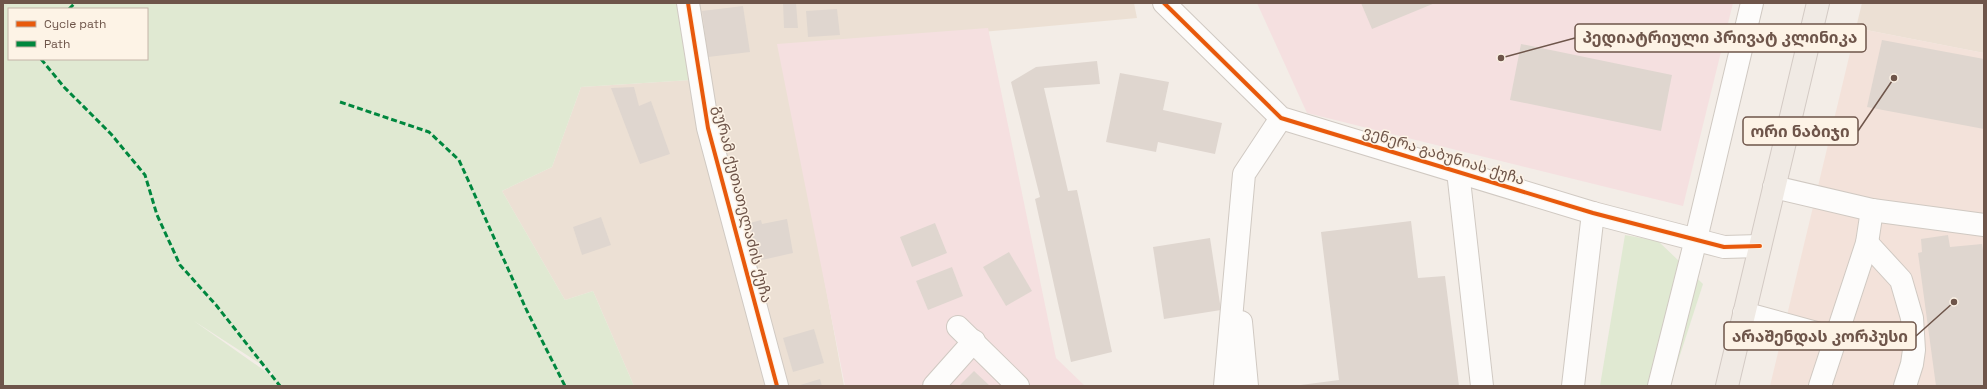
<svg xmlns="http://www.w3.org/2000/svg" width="1987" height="389" viewBox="0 0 1987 389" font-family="'Space Grotesk','Noto Sans Georgian',sans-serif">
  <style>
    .residential { fill: #ece0d4 }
    .commercial { fill: #f3e2da }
    .medical { fill: #f5e0e0 }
    .green { fill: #e0e9d2; fill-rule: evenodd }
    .building { fill: #dfd6cf }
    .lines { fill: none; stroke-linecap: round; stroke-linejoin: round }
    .minor-casing { stroke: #d0c9c2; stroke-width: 24 }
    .major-casing { stroke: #d3cac4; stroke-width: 24 }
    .minor { stroke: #fdfcfb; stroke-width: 22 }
    .major { stroke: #f0eae4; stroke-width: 22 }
    .quiet { stroke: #00873e; stroke-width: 3; stroke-dasharray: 6 3; stroke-linecap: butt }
    .cycleway-casing { stroke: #fdf3e6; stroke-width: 6 }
    .cycleway { stroke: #e8590c; stroke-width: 4 }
    .labels { text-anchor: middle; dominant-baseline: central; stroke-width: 3; stroke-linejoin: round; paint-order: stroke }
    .street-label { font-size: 15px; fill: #6e554a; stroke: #fdf3e6 }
    .leader { fill: none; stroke: #6e554a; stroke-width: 1.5 }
    .callout-dot { fill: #6e554a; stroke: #fdf3e6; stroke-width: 1.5 }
    .callout { fill: #fdf3e6; stroke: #6e554a; stroke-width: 1.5 }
    .callout-label { font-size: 16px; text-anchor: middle; font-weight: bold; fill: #6e554a }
  </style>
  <rect width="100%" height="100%" fill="#f3ede7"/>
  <g class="residential">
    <path d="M697,3H1134L1137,18L782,50L844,386H789L764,306L719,137Z"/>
    <path d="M1862,3H1984V53L1856,28Z"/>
    <path d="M691,80L768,386H634L593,291L565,300L502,191L552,167L581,87Z"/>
  </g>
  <path class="commercial" d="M1856,28L1984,53V386H1770Z"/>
  <g class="medical">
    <path d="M1257,3H1733L1683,206L1307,113Z"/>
    <path d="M988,28L1056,358L1085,386H845L777,44Z"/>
  </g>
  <g class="green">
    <path d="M3,3H679L691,80L581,87L552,167L502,191L565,300L593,291L634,386H3ZM9,9H147V59H9ZM194,321L273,372L272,376Z"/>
    <path d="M1625,235L1658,241L1703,284L1670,386H1600Z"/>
  </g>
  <g class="building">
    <path d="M783,3H796L798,28H784Z"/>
    <path d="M1361,3H1435L1372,29Z"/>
    <path d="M743,6L750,52L708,57L702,11Z"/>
    <path d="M837,9L840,35L808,37L806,11Z"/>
    <path d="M1882,40L1984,59V129L1867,107Z"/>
    <path d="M1521,44L1672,75L1661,131L1510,100Z"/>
    <path d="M1097,61L1100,84L1044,88L1068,191L1077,190L1112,352L1071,362L1035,199L1040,197L1011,82L1036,67Z"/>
    <path d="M1120,73L1169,82L1163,110L1222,123L1215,154L1158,142L1156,152L1106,142Z"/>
    <path d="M634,87L639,106L651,101L670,154L640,164L611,88Z"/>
    <path d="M601,217L611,245L582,255L573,227Z"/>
    <path d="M787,219L793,253L757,261L750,223L761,220L762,224Z"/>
    <path d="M1411,221L1418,278L1445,276L1459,386H1293L1339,380L1321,232Z"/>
    <path d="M935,223L947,253L912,267L900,237Z"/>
    <path d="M1948,235L1950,247L1982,244L1984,256V386H1936L1918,253L1922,252L1921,239Z"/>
    <path d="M1210,238L1221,310L1164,319L1153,247Z"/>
    <path d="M1009,252L1032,291L1006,306L983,267Z"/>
    <path d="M952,267L963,296L928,310L916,281Z"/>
    <path d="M814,329L824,363L793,372L783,338Z"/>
    <path d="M974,371L990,386H959Z"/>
    <path d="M820,379L822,386H797Z"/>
  </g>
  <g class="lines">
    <defs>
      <g id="minor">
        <path d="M688,3L708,128L777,386"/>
        <path d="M1164,3L1281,118L1593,213L1724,247L1760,246"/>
        <path d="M1458,171L1482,386"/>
        <path d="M1774,187L1872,210L1984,225"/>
        <path d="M1867,243L1901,280L1912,318L1914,350L1912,364L1905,386"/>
        <path d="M1744,313L1835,338"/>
        <path d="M1241,322L1247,386"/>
        <path d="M958,327L1018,386"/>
        <path d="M934,386L974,341"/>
        <path d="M1225,386L1244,174L1281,118"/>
        <path d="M1573,386L1593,213"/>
        <path d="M1659,386L1696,239L1752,3"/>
        <path d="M1820,386L1867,243L1872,210"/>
      </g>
      <path id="major" d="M1727,386L1818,3"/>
    </defs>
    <use href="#minor" class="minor-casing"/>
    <use href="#major" class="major-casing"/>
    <use href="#minor" class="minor"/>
    <use href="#major" class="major"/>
    <g class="quiet">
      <path d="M69,9L75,3"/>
      <path d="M41,59L64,87L111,134L145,175L157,215L180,265L216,305L280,386"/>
      <path d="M340,102L429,132L459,160L527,311L565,386"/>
    </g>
    <defs>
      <g id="cycleway">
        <path d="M688,3L708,128L777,386"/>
        <path d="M1164,3L1281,118L1593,213L1724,247L1760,246"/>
      </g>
    </defs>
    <use href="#cycleway" class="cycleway-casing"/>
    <use href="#cycleway" class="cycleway"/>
  </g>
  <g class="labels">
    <g class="street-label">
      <text transform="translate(1444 155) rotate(17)">ვენერა გაბუნიას ქუჩა</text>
      <text transform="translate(743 204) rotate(76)">გურამ ქუთათელაძის ქუჩა</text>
    </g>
  </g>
  <path class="leader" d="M1501 58L1575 38M1894 78L1858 131M1954 302L1916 336"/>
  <g class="callout-dot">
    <circle cx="1501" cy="58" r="4"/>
    <circle cx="1894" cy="78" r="4"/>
    <circle cx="1954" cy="302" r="4"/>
  </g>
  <g class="callout">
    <rect x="1575" y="24" width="291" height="28" rx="4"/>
    <rect x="1743" y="117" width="115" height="28" rx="4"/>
    <rect x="1724" y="322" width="192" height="28" rx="4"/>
  </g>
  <g class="callout-label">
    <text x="1720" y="43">პედიატრიული პრივატ კლინიკა</text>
    <text x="1800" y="137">ორი ნაბიჯი</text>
    <text x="1820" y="342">არაშენდას კორპუსი</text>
  </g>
  <rect width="1987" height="389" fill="none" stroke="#6e554a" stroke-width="8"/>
  <rect x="8" y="8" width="140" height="52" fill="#fdf3e6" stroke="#c4b4a8"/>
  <rect x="16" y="21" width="20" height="6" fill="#e8590c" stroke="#c4b4a8"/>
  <text x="44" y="28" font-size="12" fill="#6e554a">Cycle path</text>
  <rect x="16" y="41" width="20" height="6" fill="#00873e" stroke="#c4b4a8"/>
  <text x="44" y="48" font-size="12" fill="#6e554a">Path</text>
</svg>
